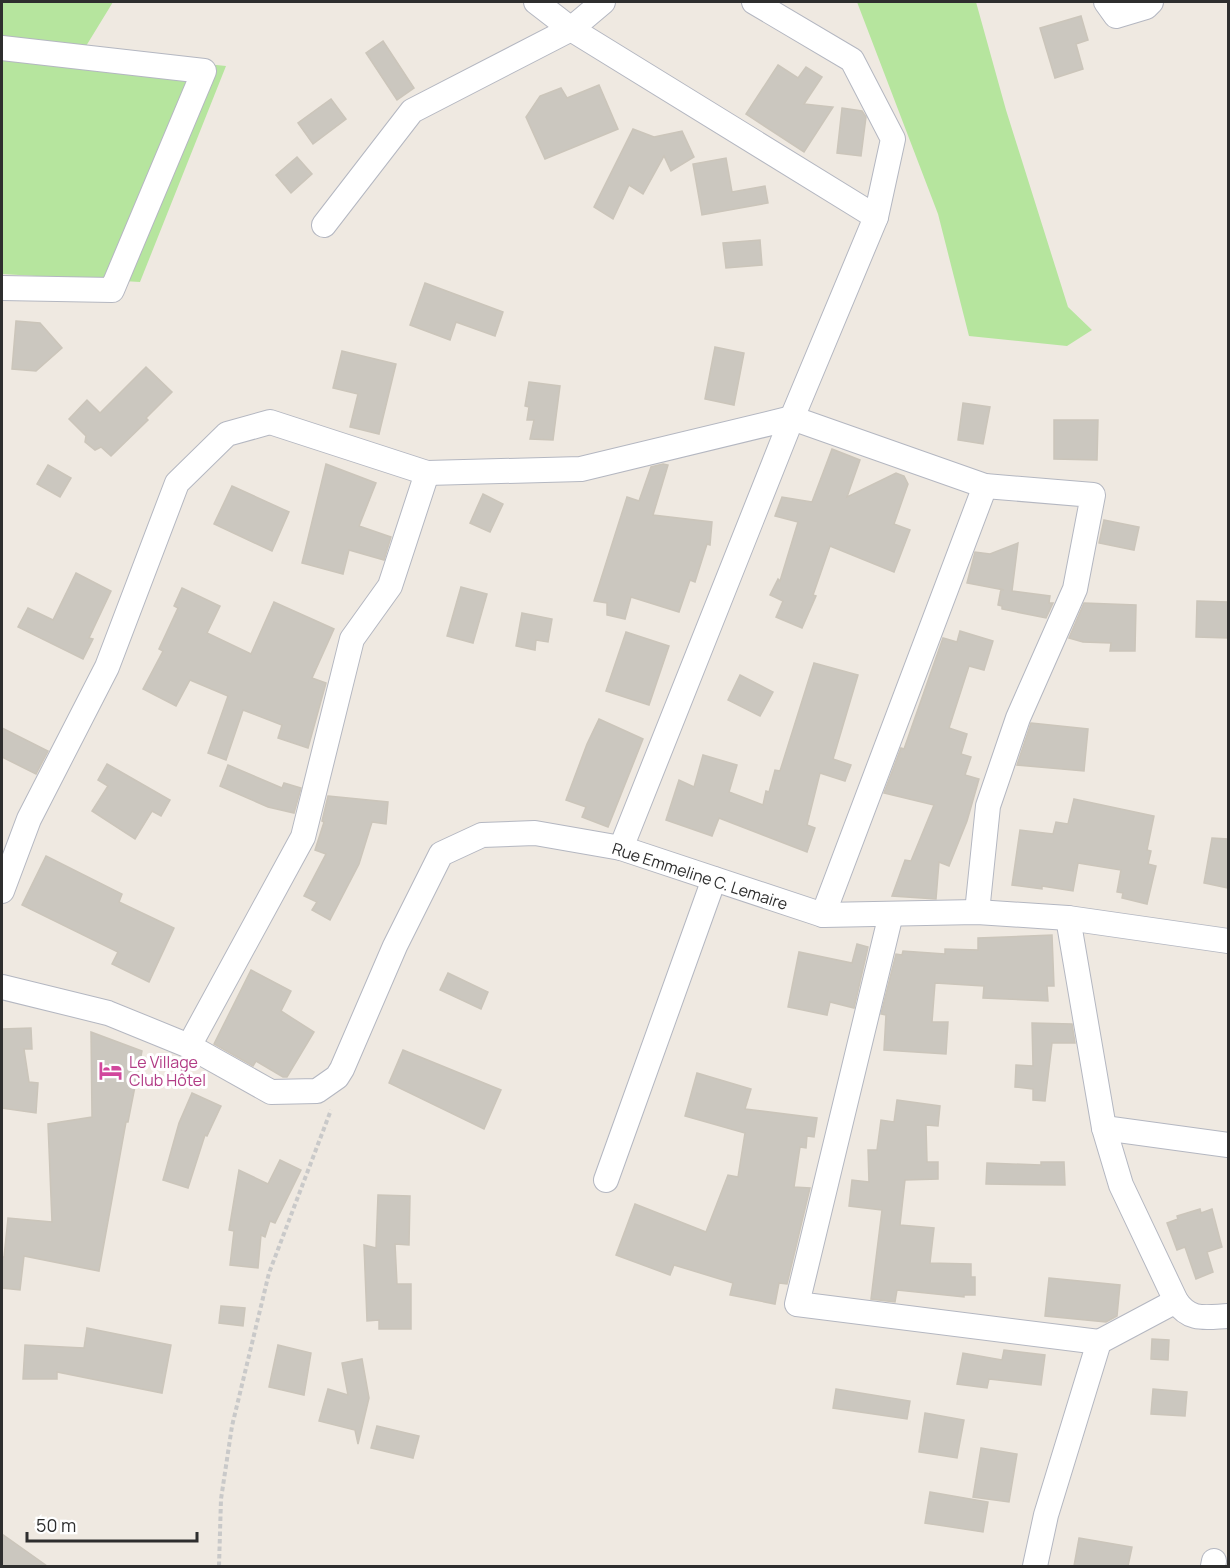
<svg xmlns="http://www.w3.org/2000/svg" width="1230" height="1568" viewBox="0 0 1230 1568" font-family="Manrope,sans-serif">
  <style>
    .green { fill: #b6e59e }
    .building { fill: #cbc7bf; stroke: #cbc5ba; stroke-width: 1.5 }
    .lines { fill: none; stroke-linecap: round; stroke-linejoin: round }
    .minor-casing { stroke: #b4b7c1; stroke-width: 26 }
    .path { stroke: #c9c9c9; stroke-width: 4; stroke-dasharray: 4.5 3; stroke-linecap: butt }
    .minor { stroke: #fff; stroke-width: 24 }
    .labels { text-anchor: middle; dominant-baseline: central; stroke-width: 6; stroke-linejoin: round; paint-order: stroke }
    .street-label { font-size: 16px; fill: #2e2e2e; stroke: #fff }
    .hotel-label { font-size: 16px; fill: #b23c85; stroke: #fff; text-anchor: start }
  </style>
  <rect width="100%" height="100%" fill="#efe9e1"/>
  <g class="green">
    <path d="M2,2H113L83,51L226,66L140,282L2,274Z"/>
    <path d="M857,2H976L1006,110L1068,307L1092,330L1067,346L969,336L938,214Z"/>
  </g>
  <g class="building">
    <path d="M1081,16L1088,40L1076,44L1083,69L1055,78L1040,28Z"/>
    <path d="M383,41L414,88L397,100L366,53Z"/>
    <path d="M778,65L798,78L806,67L822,77L804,104L833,107L804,152L746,114Z"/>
    <path d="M599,85L618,129L545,159L526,117L540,96L561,88L567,98Z"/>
    <path d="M331,99L346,119L313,144L298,123Z"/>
    <path d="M842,108L862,111L866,117L861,156L837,153Z"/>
    <path d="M633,129L654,137L682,131L694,157L671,171L664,156L643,194L629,185L613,219L594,207Z"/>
    <path d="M297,157L312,174L291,193L276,175Z"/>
    <path d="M726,158L732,192L765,186L768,203L702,215L693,164Z"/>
    <path d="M760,240L762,265L726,268L723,243Z"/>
    <path d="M425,283L503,312L495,336L456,322L450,340L410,325Z"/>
    <path d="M16,321L40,323L62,348L36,371L12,369Z"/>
    <path d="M715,347L744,353L734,405L705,399Z"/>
    <path d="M342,351L396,364L379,434L350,427L358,394L333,388Z"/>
    <path d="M146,367L172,392L146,418L148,420L111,456L101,447L95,450L85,442L86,436L69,419L87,400L100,413Z"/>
    <path d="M529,382L560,386L553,440L530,439L534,420H527L529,407L525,406Z"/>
    <path d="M963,403L990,407L983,444L958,440Z"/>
    <path d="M1054,420H1098L1097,460L1054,459Z"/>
    <path d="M832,449L860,460L847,497L896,473L904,476L908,484L894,524L910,530L894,572L830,546L813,595L816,596L802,628L776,617L783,601L770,595L778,579L780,581L798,522L775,516L782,497L812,502Z"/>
    <path d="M326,464L376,483L359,526L391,537L384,560L349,550L343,574L302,563Z"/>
    <path d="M663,464L668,465L653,515L712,522L710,545L707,544L695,582L690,580L679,612L631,597L625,619L607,615V603L594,601L627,497L639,501L651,467Z"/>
    <path d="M48,465L71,478L60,497L37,484Z"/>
    <path d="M232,486L289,512L272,551L214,524Z"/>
    <path d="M483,494L503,504L490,532L470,523Z"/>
    <path d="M1104,520L1139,527L1134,550L1099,543Z"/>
    <path d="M1018,543L1012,591L1050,596L1049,603H1053L1046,618L1002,609V606L998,605L1001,589L1004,590L967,583L975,552L990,554Z"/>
    <path d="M76,573L111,591L89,638L93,639L83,659L18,627L28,608L53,620Z"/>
    <path d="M461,587L487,594L473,643L447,636Z"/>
    <path d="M182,588L220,606L207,633L251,654L274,602L334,629L312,678L326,683L308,748L278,738L282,725L243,710L226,760L208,753L228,696L190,680L176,706L143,689L163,651L159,649L178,608L174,606Z"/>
    <path d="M1197,601L1228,602V638L1196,637Z"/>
    <path d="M1084,603L1136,605L1135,651H1110L1111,643L1083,642L1069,638Z"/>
    <path d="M522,613L552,619L548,642L536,640L535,650L516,646Z"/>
    <path d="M960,631L993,641L984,670L969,666L949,728L967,734L961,754L971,757L965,775L979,779L967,821L949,866L939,862L936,899L892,896L905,860L911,861L934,805L884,793L901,748L904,749L943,638L957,642Z"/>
    <path d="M626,632L669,646L649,705L606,691Z"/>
    <path d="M814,663L858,675L833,759L851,765L845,781L820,773L807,825L815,828L807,852L719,818L712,836L666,820L679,780L694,787L703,755L737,765L729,792L763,805L766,791L769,792L775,770L780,771Z"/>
    <path d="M740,675L773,692L760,716L728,700Z"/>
    <path d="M599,719L643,739L608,827L582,817L586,807L566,800L587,744Z"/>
    <path d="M1031,723L1088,729L1084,771L1017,765Z"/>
    <path d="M2,728L48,751L36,774L2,757Z"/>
    <path d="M107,764L170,800L161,816L152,811L135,839L92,811L108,786L98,780Z"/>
    <path d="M228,765L282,788L284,783L301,788L294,813L268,807L220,786Z"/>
    <path d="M328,796L388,802L386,824L372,822L359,864L330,920L312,910L317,902L304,896L326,854L315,850L324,822L322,821Z"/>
    <path d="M1074,799L1154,816L1147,850L1151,851L1148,864L1156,866L1147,904L1122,898L1123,893L1117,892L1121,870L1078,863L1073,891L1042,886V889L1012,885L1020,830L1053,834L1056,822L1068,824Z"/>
    <path d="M1212,838L1228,839V888L1204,883Z"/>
    <path d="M46,856L122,894L119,902L174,928L149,982L112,964L118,952L22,905Z"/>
    <path d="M1052,935L1054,986H1047L1048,1001L983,998L984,986L935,983L932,1022H948L946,1054L884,1050L886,1015L881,1014L896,954L902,955L903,951L945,954V949L978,950V938Z"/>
    <path d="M857,944L868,947L854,1008L830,1002L827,1015L788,1007L799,952L852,963Z"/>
    <path d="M251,970L291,991L281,1011L314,1032L287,1077H283L256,1061L253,1066L214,1044Z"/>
    <path d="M448,973L488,992L481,1009L440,990Z"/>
    <path d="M1032,1023L1072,1024L1075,1043H1052L1045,1101L1033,1100V1089L1015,1087L1016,1065L1033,1066Z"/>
    <path d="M31,1028L32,1049H24L29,1082L38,1083L36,1113L2,1108V1029Z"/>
    <path d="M91,1032L142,1051L128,1122H126L99,1271L24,1256L20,1290L2,1288V1257H4L8,1218L52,1222L48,1124L92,1117Z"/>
    <path d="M403,1050L501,1090L484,1129L389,1083Z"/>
    <path d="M697,1073L751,1089L745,1109L817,1118L814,1137L807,1136L806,1148L800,1147L794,1187L810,1188L787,1284L779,1283L775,1304L730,1295L733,1283L674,1265L670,1275L616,1255L635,1204L706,1232L728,1175L738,1177L745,1133L685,1116Z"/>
    <path d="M192,1093L221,1106L207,1136L205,1135L188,1188L163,1180L179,1123Z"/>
    <path d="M897,1100L940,1106L938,1126L926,1125L927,1162H938V1179L905,1180L900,1225L934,1228L930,1263L971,1264V1277H975V1295H964V1297L897,1290L895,1302L871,1299L882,1210L849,1206L852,1180L869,1182L868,1150H877L881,1120L894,1122Z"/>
    <path d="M280,1160L301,1170L275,1223L270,1221L265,1237L261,1235L258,1268L230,1265L234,1231L229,1230L239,1170L268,1184Z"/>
    <path d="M1041,1162H1064L1065,1185L986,1184L987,1163L1041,1165Z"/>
    <path d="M378,1195L410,1196L409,1245L395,1244L397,1284H411V1329H379V1320L367,1321L364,1245L376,1248Z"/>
    <path d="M1200,1209L1201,1213L1212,1209L1222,1247L1207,1252L1213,1272L1196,1279L1185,1247L1177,1250L1167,1223L1178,1219L1177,1216Z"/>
    <path d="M1049,1278L1120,1285L1117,1316L1106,1322L1045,1316Z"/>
    <path d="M221,1306L245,1308L243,1326L219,1323Z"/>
    <path d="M87,1328L171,1345L162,1393L57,1372V1379H23L25,1345L84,1348Z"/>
    <path d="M1152,1339L1169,1340L1168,1360L1151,1359Z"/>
    <path d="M278,1345L311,1353L304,1395L269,1387Z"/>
    <path d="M1004,1350L1045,1355L1041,1385L989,1379L987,1388L957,1384L963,1353L1002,1360Z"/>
    <path d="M362,1359L369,1398L358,1444L355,1430L319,1421L328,1389L348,1395L342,1363Z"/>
    <path d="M836,1389L910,1401L907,1419L833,1408Z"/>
    <path d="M1153,1389L1187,1392L1185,1416L1151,1414Z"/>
    <path d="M925,1413L964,1420L957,1458L919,1452Z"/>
    <path d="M377,1426L419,1436L413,1458L371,1448Z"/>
    <path d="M981,1448L1017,1454L1009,1502L973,1497Z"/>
    <path d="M930,1492L988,1502L983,1532L925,1523Z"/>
    <path d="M2,1534L47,1566H2Z"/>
    <path d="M1079,1538L1132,1547L1128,1566H1074Z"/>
  </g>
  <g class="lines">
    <defs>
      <g id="minor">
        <path d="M536,2L571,29L876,217L792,418L621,848"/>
        <path d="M754,2L852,60L893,139L876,217"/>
        <path d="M1106,2L1116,16L1146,7L1151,2"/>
        <path d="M2,48L204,71L112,290L2,288"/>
        <path d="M324,225L412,111L571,29L603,2"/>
        <path d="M2,891L29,819L107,667L177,483L227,434L270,422L427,473L581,469L792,418L985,486L1093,495L1075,589L1018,718L988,806L977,912"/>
        <path d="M891,914L797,1304L1099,1342"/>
        <path d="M823,915L985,486"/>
        <path d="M1068,918L1104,1128L1121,1185L1176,1301C1190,1322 1206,1317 1228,1316"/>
        <path d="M2,987L108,1013L189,1046L271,1092L317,1091L337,1077L342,1069L395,946L441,854L482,835L535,833L621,848L823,915L977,912L1068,918L1228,941"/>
        <path d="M189,1046L303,837L352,639L390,586L427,473"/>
        <path d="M1104,1128L1228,1145"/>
        <path d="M606,1180L714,879"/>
        <path d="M1035,1566L1046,1515L1099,1342L1176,1301"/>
        <path d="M1213,1566L1214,1561"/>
      </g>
    </defs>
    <use href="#minor" class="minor-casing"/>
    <path class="path" d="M219,1566L221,1499L232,1426L269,1273L331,1110"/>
    <use href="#minor" class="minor"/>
  </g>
  <defs>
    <symbol id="hotel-bare" viewBox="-9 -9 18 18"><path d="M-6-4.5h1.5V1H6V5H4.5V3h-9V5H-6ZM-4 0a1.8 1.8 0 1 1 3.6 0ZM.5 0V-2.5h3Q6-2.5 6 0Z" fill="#d1479c" stroke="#fff" stroke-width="2.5" paint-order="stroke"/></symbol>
  </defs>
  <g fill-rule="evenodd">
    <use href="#hotel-bare" x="94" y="1054" width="33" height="33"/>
  </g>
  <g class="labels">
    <g class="street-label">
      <text transform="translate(700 876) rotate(18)">Rue Emmeline C. Lemaire</text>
    </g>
    <g class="hotel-label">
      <text x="129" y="1062">Le Village<tspan x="129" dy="18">Club Hôtel</tspan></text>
    </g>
  </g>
  <rect width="1230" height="1568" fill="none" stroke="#2e2e2e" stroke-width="6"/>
  <path d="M27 1532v9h170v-9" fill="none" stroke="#2e2e2e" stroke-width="3"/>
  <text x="36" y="1532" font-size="18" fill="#2e2e2e" stroke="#ffffff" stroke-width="4.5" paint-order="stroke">50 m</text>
</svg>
